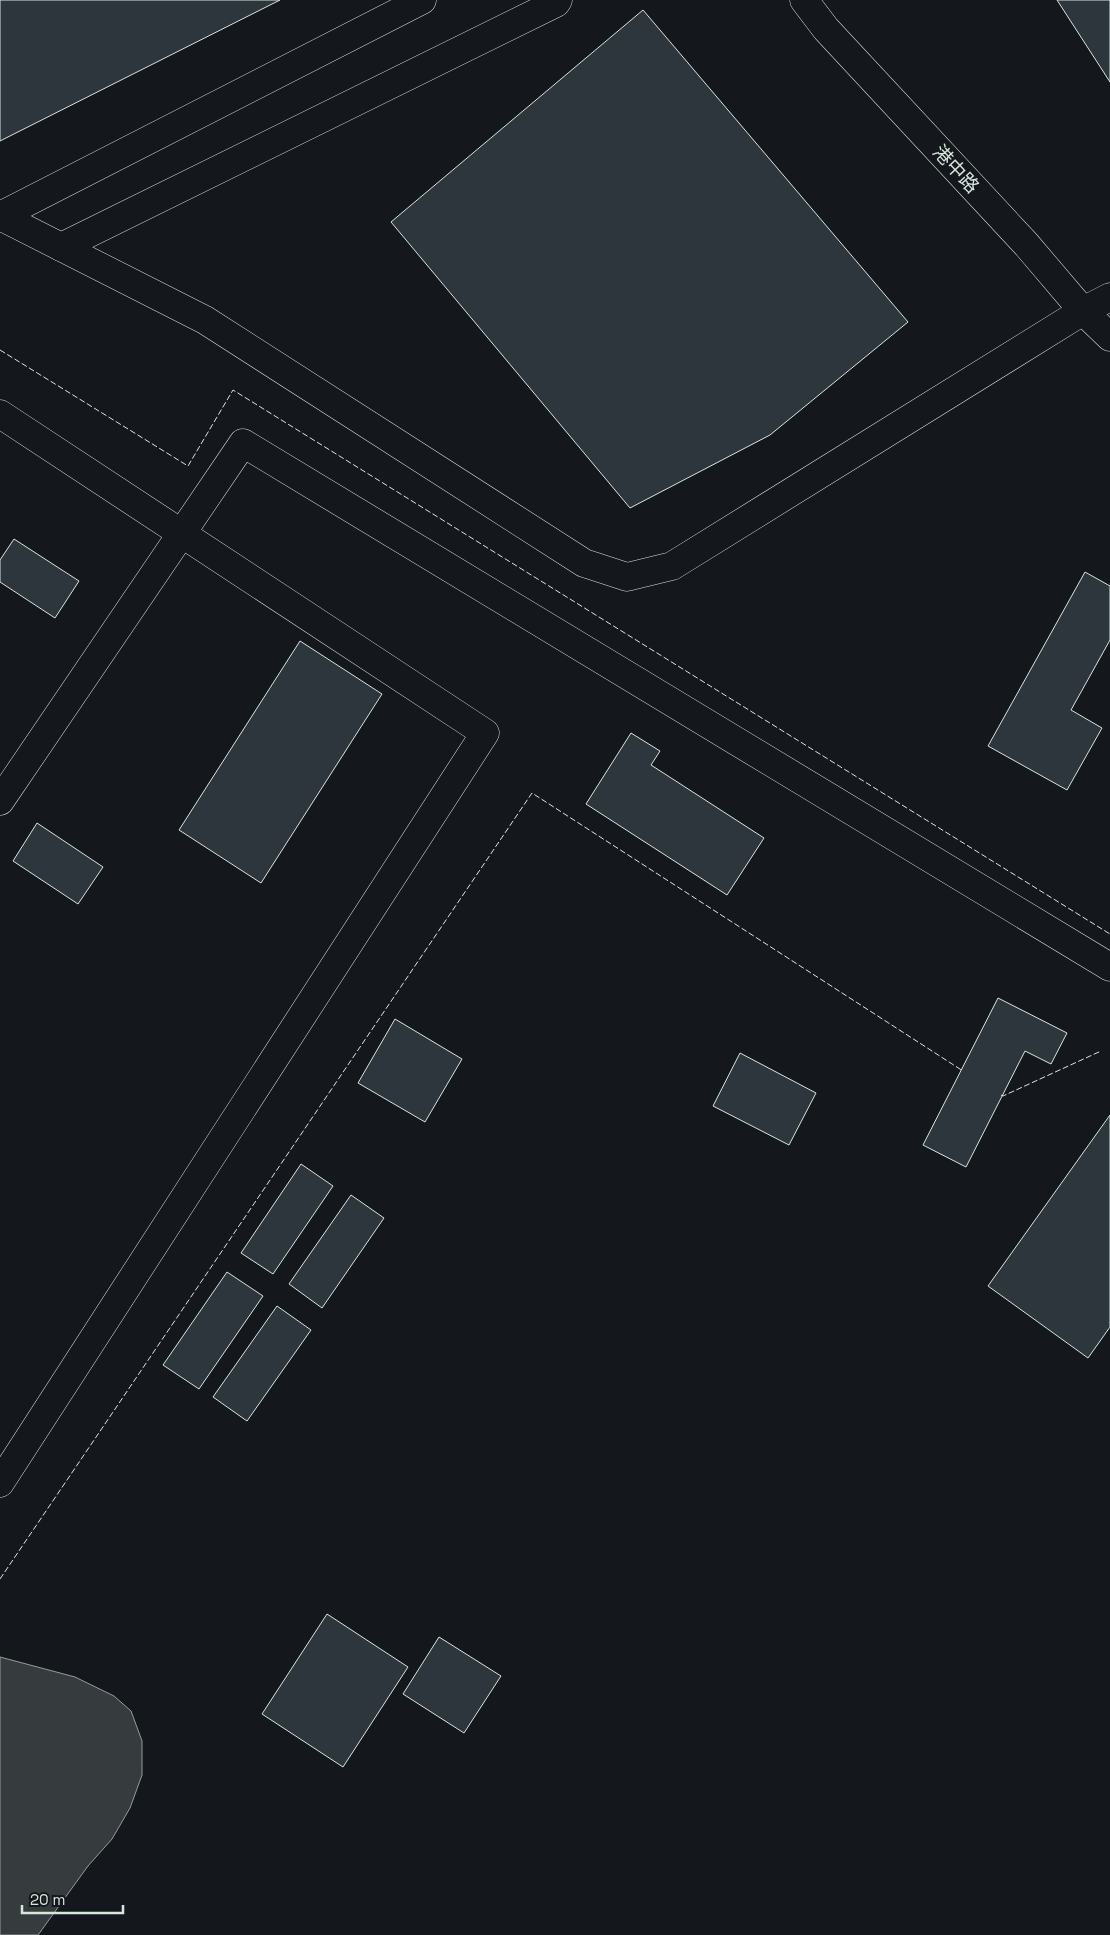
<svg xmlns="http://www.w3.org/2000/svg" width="1110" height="1935" viewBox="0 0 1110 1935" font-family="'Space Grotesk','Noto Sans SC',sans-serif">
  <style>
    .water { fill: #363b3e; stroke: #939e99 }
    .building { fill: #2c363c; stroke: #d8e6dc }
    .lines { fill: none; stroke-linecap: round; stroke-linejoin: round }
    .minor-casing { stroke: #d8e6dc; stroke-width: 29 }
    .major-casing { stroke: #d8e6dc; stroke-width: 29 }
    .minor { stroke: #14181c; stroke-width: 28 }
    .major { stroke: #14181c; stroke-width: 28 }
    .fence { stroke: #d8e6dc; stroke-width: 1; stroke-dasharray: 6 2.5; stroke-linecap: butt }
    .labels { text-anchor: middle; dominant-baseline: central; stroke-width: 4; stroke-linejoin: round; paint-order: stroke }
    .street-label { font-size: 19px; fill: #d8e6dc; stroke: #14181c }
  </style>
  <rect width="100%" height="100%" fill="#14181c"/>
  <path class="water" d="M0,1657L75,1677L114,1696L131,1711L142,1741V1775L130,1808L112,1839L88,1866L38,1935H0Z"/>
  <g class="building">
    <path d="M0,0H280L0,141Z"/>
    <path d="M1057,0H1110V82Z"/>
    <path d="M643,10L908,322L770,435L630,508L391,222Z"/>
    <path d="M14,539L79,581L55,618L0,582V560Z"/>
    <path d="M1085,572L1110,586V640L1071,710L1102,728L1067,790L988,746Z"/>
    <path d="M300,641L382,694L261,883L179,830Z"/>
    <path d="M631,733L660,751L651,765L764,838L727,895L586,804Z"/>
    <path d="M37,823L103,867L78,904L13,861Z"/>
    <path d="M998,998L1067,1033L1051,1064L1025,1051L966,1167L923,1145Z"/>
    <path d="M395,1019L462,1059L425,1122L358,1083Z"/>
    <path d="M740,1053L816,1093L789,1145L713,1106Z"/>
    <path d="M1110,1115V1327L1088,1358L988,1286Z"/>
    <path d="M301,1164L333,1186L273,1274L241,1253Z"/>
    <path d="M351,1195L384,1218L322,1308L289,1284Z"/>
    <path d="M227,1272L263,1296L199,1389L163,1365Z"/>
    <path d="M277,1306L311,1330L247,1421L213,1397Z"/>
    <path d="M327,1614L408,1667L343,1767L262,1714Z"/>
    <path d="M439,1637L501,1676L464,1733L403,1694Z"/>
  </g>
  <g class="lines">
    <defs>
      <g id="minor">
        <path d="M804,0L826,29L1026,244L1083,311L1110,337"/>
        <path d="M0,216L205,320L584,563L627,577L672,566L1083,311"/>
        <path d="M0,216L422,0"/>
        <path d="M61,247L556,3L558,0"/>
        <path d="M0,414L485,733L0,1483"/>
        <path d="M0,801L243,443L1110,967"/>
      </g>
      <path id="major" d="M1083,311L1110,297"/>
    </defs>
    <use href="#minor" class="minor-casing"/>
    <use href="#major" class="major-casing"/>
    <use href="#minor" class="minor"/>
    <use href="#major" class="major"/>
    <g class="fence">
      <path d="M0,350L188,466L233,390L1110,934"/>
      <path d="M1001,1095L1003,1096L1101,1051"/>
      <path d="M0,1579L532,793L963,1071"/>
    </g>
  </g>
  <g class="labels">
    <g class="street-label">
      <text transform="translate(956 169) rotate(47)">港中路</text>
    </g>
  </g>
  <path d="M22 1905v8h101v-8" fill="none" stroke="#d8e6dc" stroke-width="2.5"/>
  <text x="30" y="1905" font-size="15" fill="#d8e6dc" stroke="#14181c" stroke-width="4" paint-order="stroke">20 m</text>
</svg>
